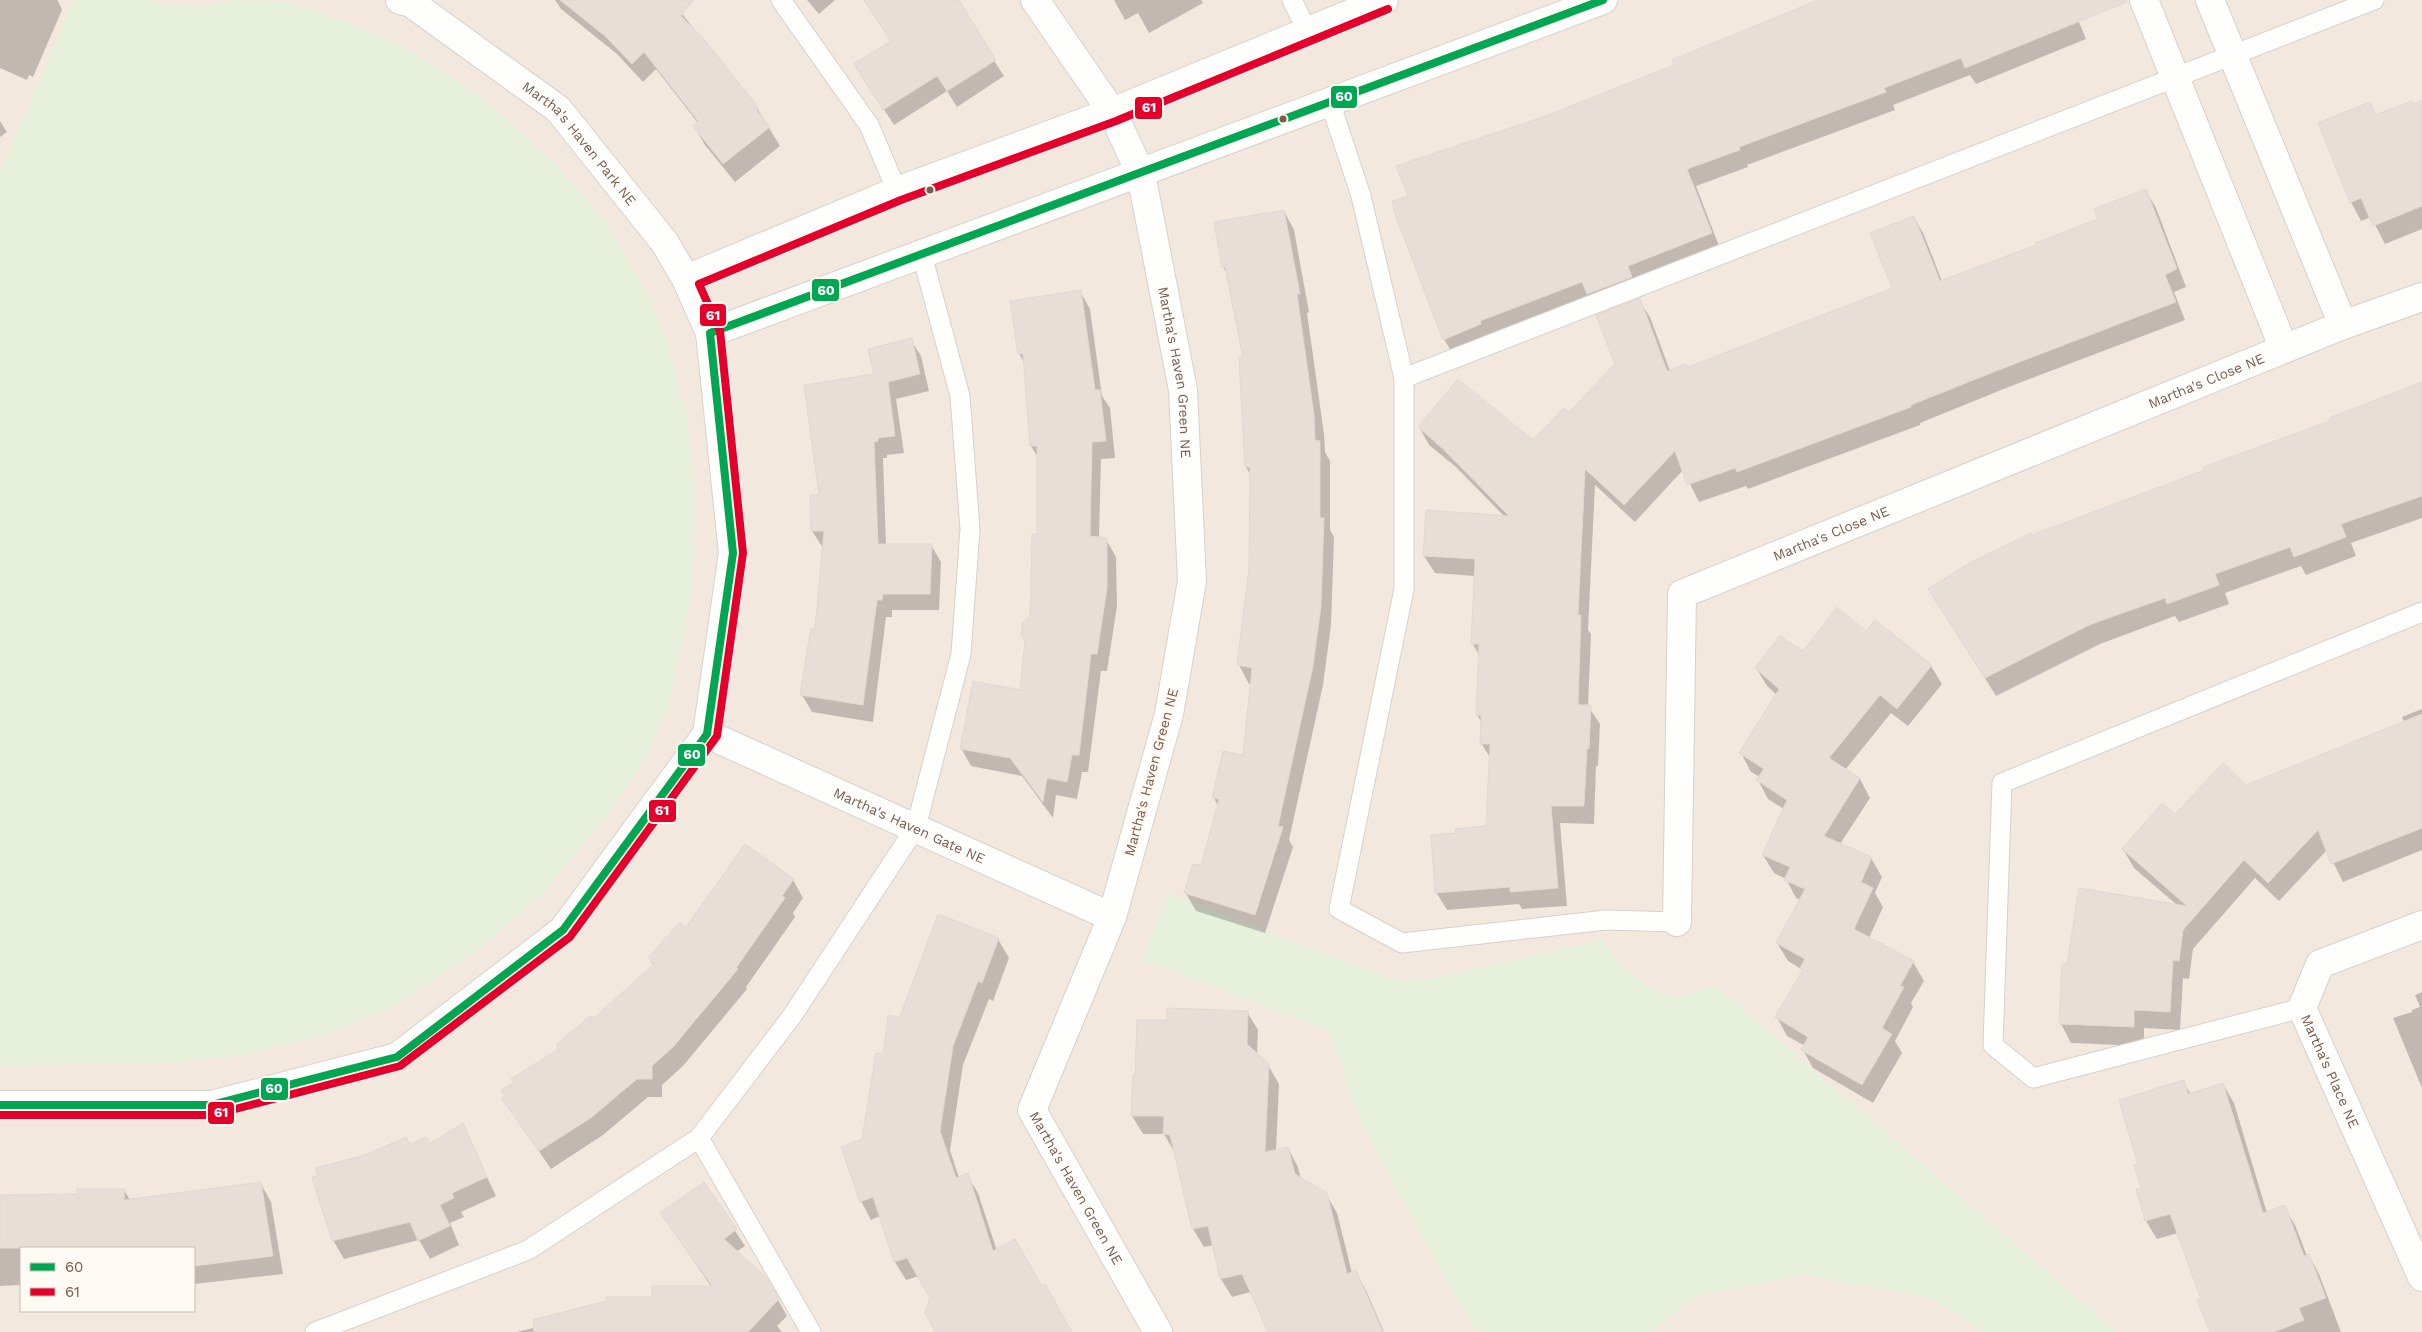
<svg xmlns="http://www.w3.org/2000/svg" width="2422" height="1332" viewBox="0 0 2422 1332" font-family="'Work Sans',sans-serif">
  <style>
    .residential { fill: #f2e8de; fill-rule: evenodd }
    .green { fill: #e7f0db }
    .shadow { fill: #0003 }
    .building { fill: #e6ded7; stroke: #e2d8d2 }
    .lines { fill: none; stroke-linecap: round; stroke-linejoin: round }
    .lane-casing { stroke: #d7d1cb; stroke-width: 21 }
    .street-casing { stroke: #d7d1cb; stroke-width: 30 }
    .secondary-casing { stroke: #d9d2cb; stroke-width: 30 }
    .lane { stroke: #fefefd; stroke-width: 19 }
    .street { stroke: #fefefd; stroke-width: 28 }
    .secondary { stroke: #fefefd; stroke-width: 28 }
    .bus-1-casing { stroke: #fffaf3; stroke-width: 11 }
    .bus-2-casing { stroke: #fffaf3; stroke-width: 11 }
    .bus-1 { stroke: #00a651; stroke-width: 8 }
    .bus-2 { stroke: #e4002b; stroke-width: 8 }
    .bus-dot { fill: #7a5c4d; stroke: #fffaf3; stroke-width: 2 }
    .labels { text-anchor: middle; dominant-baseline: central; stroke-width: 5; stroke-linejoin: round; paint-order: stroke }
    .street-label { font-size: 14px; fill: #7a5c4d; stroke: #fffaf3 }
    .line-badge { stroke: #fffaf3; stroke-width: 2 }
    .badge-label { font-size: 14px; text-anchor: middle; font-weight: bold; fill: #fff }
  </style>
  <rect width="100%" height="100%" fill="#f9f5f0"/>
  <path class="residential" d="M0,0H2422V1332H0ZM21,1248H194V1311H21Z"/>
  <g class="green">
    <path d="M74,0H153L165,5L201,7L230,0L284,1L347,22L406,48L481,96L555,164L606,222L647,293L667,342L687,419L697,504L690,600L668,708L642,764L602,822L540,896L474,953L394,1006L322,1035L246,1055L157,1063L0,1065V172Z"/>
    <path d="M1167,893L1387,977L1413,981L1438,977L1602,940C1621,967 1648,999 1685,995C1695,994 1705,988 1715,985L2117,1332H1982L1931,1298L1804,1275L1696,1296L1651,1332H1475L1361,1124L1330,1031L1143,960Z"/>
  </g>
  <g class="shadow">
    <path d="M0,0H57L60,5L62,10L33,77L29,75L27,80L0,68Z"/>
    <path d="M555,0H671L757,108L780,146L735,182L705,145L694,126L698,123L656,69L643,82L617,54L561,9Z"/>
    <path d="M807,0H835L819,14Z"/>
    <path d="M864,0H954L1004,76L957,107L947,91L894,125L865,80L892,42Z"/>
    <path d="M1114,0H1201L1203,3L1149,33L1138,13L1125,20Z"/>
    <path d="M1822,0H2070L2086,39L1976,84L1970,75L1893,105L1895,110L1747,165L1748,167L1696,186L1721,251L1454,356L1444,339L1409,196L1543,119L1676,66Z"/>
    <path d="M2422,102V229L2385,244L2371,217L2361,221L2351,202L2369,104L2376,116Z"/>
    <path d="M0,121L7,132L0,137Z"/>
    <path d="M2146,191L2156,208L2186,287L2174,292L2185,320L2006,388L1920,423V425L1748,489L1746,486L1699,502L1683,470L1635,522L1595,485L1588,630L1591,634L1588,706L1600,724L1598,766H1596L1594,824L1560,823L1567,906L1522,909L1519,904L1447,910L1436,892L1457,834L1488,827L1491,759L1481,743L1482,724L1477,714L1480,656L1472,643L1475,576L1435,573L1424,556L1504,516L1456,467L1429,445L1419,427L1533,441L1569,414L1616,364L1639,300L1650,317L1670,371L1688,369L1894,289L1914,217L1924,235L1942,281L2038,246L2100,219Z"/>
    <path d="M1284,211L1294,230L1309,312L1307,313L1324,434L1325,452L1330,461V530L1334,537L1331,625L1323,685L1289,840L1293,847L1265,933L1196,911L1185,892L1202,867L1218,806L1214,798L1244,756L1252,684H1249L1239,665L1250,568L1251,476L1246,467L1244,358L1228,276L1223,267Z"/>
    <path d="M1080,291L1090,309L1102,396L1110,408L1115,458L1101,459L1099,538L1106,539L1116,557L1117,606L1107,671H1101L1088,772H1082L1077,799L1056,795L1053,818L1022,776L971,766L961,748L1021,691L1039,536V459L1031,446L1025,364L1019,354Z"/>
    <path d="M911,340L921,356L929,391L896,399L904,453L887,455V458H883L886,545H931L941,562L939,610H892V617H886L873,722L812,712L802,695L816,630L823,548L812,531V496H821L876,375Z"/>
    <path d="M2422,384V518L2351,543L2356,556L2306,575L2301,566L2225,593L2229,604L2179,622L2175,616L2100,644L1996,696L1941,607L2031,536L2206,471Z"/>
    <path d="M1866,632L1931,666L1942,684L1908,726L1891,713L1845,770L1860,779L1870,798L1840,844L1871,858L1882,877L1875,893L1883,907L1869,938L1913,962L1924,981L1911,1003L1913,1007L1895,1041L1902,1053L1873,1103L1813,1068L1803,1050L1805,1046L1787,1036L1777,1017L1803,970L1788,961L1777,943L1801,900L1796,898L1786,879L1774,873L1763,855L1784,809L1768,799L1758,780L1760,777L1751,772L1741,753L1777,695L1767,686L1756,668Z"/>
    <path d="M2422,709V850L2343,882L2327,850L2279,901L2255,878L2193,949L2189,979L2183,978L2180,1030L2144,1028V1046L2071,1043L2061,1024L2068,965L2177,905L2134,868L2123,849L2175,816L2404,722L2402,717Z"/>
    <path d="M793,880L803,898L793,913L795,917L746,987L747,989L683,1066L662,1085V1097H648L603,1135L551,1169L503,1099L654,966L649,959L686,928Z"/>
    <path d="M998,939L1009,958L993,1001L989,999L963,1065L950,1150L959,1178L967,1175L978,1193L997,1251L1041,1288L1071,1332H936L932,1298L919,1276L906,1280L895,1262L880,1216L871,1220L861,1201L863,1140L884,1055L900,1018Z"/>
    <path d="M2422,992V1088L2393,1018L2412,1012V1010L2420,1007L2415,995Z"/>
    <path d="M1247,1012L1258,1030L1257,1055L1268,1065L1279,1084L1276,1151L1288,1148L1298,1167L1301,1180L1326,1194L1337,1213L1352,1273L1355,1271L1366,1290L1384,1332H1269L1251,1292L1232,1297L1221,1279L1214,1245L1204,1247L1193,1229L1175,1153L1164,1134H1143L1132,1116L1136,1076L1168,1021Z"/>
    <path d="M2183,1082L2191,1094L2223,1084L2234,1103L2267,1213L2284,1207L2295,1225L2307,1256L2309,1255L2319,1274L2341,1332H2216L2178,1233L2157,1239L2146,1221L2137,1190L2142,1189L2139,1165Z"/>
    <path d="M462,1125L496,1196L461,1212L464,1217L450,1223L459,1245L430,1259L419,1240L344,1259L333,1240L410,1145L430,1146Z"/>
    <path d="M261,1184L271,1202L283,1274L194,1284V1248H21V1285L0,1286V1196H78L124,1190L130,1200Z"/>
    <path d="M704,1184L745,1246L736,1252L766,1279L787,1316L777,1326L782,1332H517L653,1298L712,1288L662,1214Z"/>
  </g>
  <g class="building">
    <path d="M560,0H693L681,16L703,38L758,107L756,109L770,127L723,164L693,126L698,121L644,52L632,64L605,36Z"/>
    <path d="M864,0H959L996,60L947,91L937,76L883,110L854,64L891,41Z"/>
    <path d="M1818,0H2126L2127,2L1965,68L1961,58L1884,88L1886,92L1739,147L1740,150L1687,169L1712,233L1628,266L1632,277L1587,294L1582,282L1480,321L1481,324L1443,340L1395,214L1392,201L1408,196L1396,166L1543,117L1674,65L1672,60Z"/>
    <path d="M2422,100V206L2373,226L2361,198L2350,203L2318,123L2370,102L2375,115L2412,101L2413,104Z"/>
    <path d="M2146,189L2177,269L2165,275L2176,302L1996,371L1911,405V407L1737,472L1735,468L1687,485L1675,451L1624,505L1585,469L1578,615H1581L1578,705H1591L1589,749L1587,748L1584,806H1551L1558,888L1510,892V887L1435,893L1431,835L1456,833L1455,829L1486,826L1490,744H1480L1481,715H1476L1479,644H1471L1475,559L1423,556L1426,510L1509,516L1444,450L1418,427L1458,379L1533,440L1564,408L1569,412L1615,364L1596,315L1640,298L1667,371L1686,364L1688,367L1892,288L1870,233L1914,216L1940,281L2036,245L2035,243L2098,219L2094,209Z"/>
    <path d="M1284,210L1300,294H1297L1314,415L1315,440L1320,441V518H1324L1321,606L1313,666L1278,826L1283,827L1255,915L1184,893L1193,864L1201,865L1219,799L1212,798L1223,751L1243,755L1252,668L1237,665L1249,568L1250,467H1245L1239,358L1243,357L1225,267L1222,268L1214,222Z"/>
    <path d="M1081,290L1095,390H1100L1106,441L1092,442L1090,536L1107,538V588L1097,654H1091L1079,755H1072L1067,782L1047,778L1043,802L1010,758L960,749L973,681L1020,690L1025,641L1021,636L1023,622L1030,616L1032,534H1037V446H1030L1023,354H1018L1010,301Z"/>
    <path d="M912,338L920,374L888,382L895,436L878,438V441L874,442L878,544H932L930,594H883L882,600H877L863,705L800,695L811,628L815,629L824,531H811L810,495H819L804,385L874,374L868,349Z"/>
    <path d="M2422,382V496L2341,524L2346,537L2294,557L2290,547L2215,574L2219,585L2167,604L2165,598L2089,625L1985,678L1928,589L1966,565L2031,533L2032,535L2205,470L2203,467L2330,421L2329,418Z"/>
    <path d="M1837,607L1866,631L1875,620L1932,665L1897,709L1880,695L1829,758L1860,778L1824,836L1872,857L1861,882L1873,888L1854,929L1914,961L1900,986L1904,987L1882,1028L1892,1034L1862,1085L1801,1050L1808,1037L1775,1017L1803,969L1800,968L1805,959L1776,943L1805,889L1784,880L1790,867L1762,855L1787,800L1756,780L1764,769L1739,753L1779,689L1755,668L1780,636L1803,651Z"/>
    <path d="M2422,714V828L2331,864L2318,830L2268,883L2244,860L2183,930L2179,961L2173,960L2170,1012L2134,1010V1027L2059,1024L2062,964H2067L2079,888L2187,906L2122,849L2162,803L2175,814L2223,763L2246,785Z"/>
    <path d="M745,844L794,879L782,896L785,898L736,968L738,969L673,1047L652,1066V1079H637L592,1117L539,1151L501,1098L505,1096L501,1090L514,1082L511,1079L557,1050V1044L590,1016L594,1018L654,964L648,958L680,922L686,927Z"/>
    <path d="M938,914L999,938L982,983L978,981L953,1046L940,1131L956,1178L968,1173L993,1251L1015,1239L1042,1286L1045,1284L1072,1332H935L925,1313L930,1298L907,1258L894,1262L873,1197L860,1202L841,1147L862,1139L876,1053L883,1054L888,1015L900,1017Z"/>
    <path d="M1167,1008L1248,1011L1247,1044L1269,1064L1265,1152L1288,1147L1295,1174L1327,1193L1347,1274L1356,1270L1383,1332H1268L1242,1274L1220,1279L1208,1226L1192,1229L1170,1135L1163,1134L1164,1116H1131L1133,1075H1135L1137,1020H1167Z"/>
    <path d="M2184,1080L2188,1094L2223,1083L2263,1213L2285,1205L2304,1256L2309,1254L2326,1298L2299,1308L2304,1320L2274,1332H2210L2197,1300L2201,1299L2170,1214L2145,1221L2136,1189L2141,1188L2134,1165L2138,1164L2119,1100Z"/>
    <path d="M463,1123L487,1177L452,1193L454,1198L440,1205L450,1226L418,1241L410,1222L332,1241L312,1177L318,1176L315,1168L365,1155L406,1137L410,1144L426,1137L430,1144Z"/>
    <path d="M261,1182L273,1256L194,1266V1248H0V1195L77,1194V1189H125L124,1200Z"/>
    <path d="M704,1182L737,1229L724,1239L767,1278L779,1299L748,1332H534L533,1320L606,1301V1297H652V1286H712L660,1213Z"/>
  </g>
  <g class="lines">
    <defs>
      <g id="lane">
        <path d="M781,0L869,125L897,191"/>
        <path d="M1292,0L1307,30"/>
        <path d="M1330,102L1361,196L1404,378V589L1339,909L1402,943L1606,920L1677,922"/>
        <path d="M1404,378L2374,0"/>
        <path d="M2302,1008L2033,1078L1993,1045L2002,783L2422,612"/>
        <path d="M699,1138L811,1332"/>
        <path d="M315,1332L528,1250L699,1138L792,1016L916,827L961,654L970,529L960,396L922,255"/>
      </g>
      <g id="street">
        <path id="s1" d="M400,0L411,3L558,109L665,243L686,279"/>
        <path id="s2" d="M1035,0L1112,112L1141,174L1183,390L1192,581L1169,714L1112,917L1032,1110L1158,1332"/>
        <path d="M2144,0L2284,349"/>
        <path d="M2210,0L2343,325"/>
        <path id="s3" d="M707,734L1112,917"/>
        <path id="s4" d="M1677,922L1682,594L2343,325L2422,297"/>
        <path id="s5" d="M2422,925L2320,964L2302,1008L2422,1277"/>
      </g>
      <g id="secondary">
        <path d="M710,333L1603,0"/>
        <path d="M0,1105H211L397,1057L563,930L707,734L733,553L710,333L686,279L897,191L1112,112L1384,0"/>
      </g>
    </defs>
    <use href="#lane" class="lane-casing"/>
    <use href="#street" class="street-casing"/>
    <use href="#secondary" class="secondary-casing"/>
    <use href="#lane" class="lane"/>
    <use href="#street" class="street"/>
    <use href="#secondary" class="secondary"/>
    <defs>
      <path id="bus-1" d="M0,1105H211L397,1057L563,930L707,734L733,553L710,333L1603,0"/>
      <path id="bus-2" d="M0,1115H212L400,1066L570,937L717,736L743,553L720,331L699,284L901,200L1116,121L1388,9"/>
    </defs>
    <use href="#bus-1" class="bus-1-casing"/>
    <use href="#bus-2" class="bus-2-casing"/>
    <use href="#bus-1" class="bus-1"/>
    <use href="#bus-2" class="bus-2"/>
  </g>
  <g class="bus-dot">
    <circle cx="1283" cy="119" r="4.5"/>
    <circle cx="930" cy="190" r="4.5"/>
  </g>
  <g class="labels">
    <g class="street-label">
      <text stroke="none"><textPath href="#s1" startOffset="232">Martha's Haven Park NE</textPath></text>
      <text stroke="none"><textPath href="#s2" startOffset="406">Martha's Haven Green NE</textPath></text>
      <text stroke="none"><textPath href="#s4" startOffset="894">Martha's Close NE</textPath></text>
      <text stroke="none"><textPath href="#s4" startOffset="489">Martha's Close NE</textPath></text>
      <text transform="translate(1151 772) rotate(-75)">Martha's Haven Green NE</text>
      <text stroke="none"><textPath href="#s3" startOffset="222">Martha's Haven Gate NE</textPath></text>
      <text stroke="none"><textPath href="#s5" startOffset="226">Martha's Place NE</textPath></text>
      <text stroke="none"><textPath href="#s2" startOffset="1260">Martha's Haven Green NE</textPath></text>
    </g>
  </g>
  <g class="line-badge">
    <rect x="1330" y="85" width="28" height="24" rx="5" fill="#00a651"/>
    <rect x="1134" y="96" width="29" height="24" rx="5" fill="#e4002b"/>
    <rect x="811" y="278" width="29" height="24" rx="5" fill="#00a651"/>
    <rect x="699" y="303" width="28" height="24" rx="5" fill="#e4002b"/>
    <rect x="677" y="743" width="29" height="24" rx="5" fill="#00a651"/>
    <rect x="648" y="799" width="29" height="24" rx="5" fill="#e4002b"/>
    <rect x="260" y="1077" width="29" height="24" rx="5" fill="#00a651"/>
    <rect x="207" y="1101" width="28" height="24" rx="5" fill="#e4002b"/>
  </g>
  <g class="badge-label">
    <text x="1344" y="101">60</text>
    <text x="1149" y="112">61</text>
    <text x="826" y="295">60</text>
    <text x="713" y="320">61</text>
    <text x="692" y="759">60</text>
    <text x="662" y="815">61</text>
    <text x="274" y="1093">60</text>
    <text x="221" y="1117">61</text>
  </g>
  <rect x="20" y="1247" width="175" height="65" fill="#fffaf3" stroke="#cabbb1"/>
  <rect x="30" y="1263" width="25" height="8" fill="#00a651" stroke="#cabbb1"/>
  <text x="65" y="1272" font-size="15" fill="#7a5c4d">60</text>
  <rect x="30" y="1288" width="25" height="8" fill="#e4002b" stroke="#cabbb1"/>
  <text x="65" y="1297" font-size="15" fill="#7a5c4d">61</text>
</svg>
